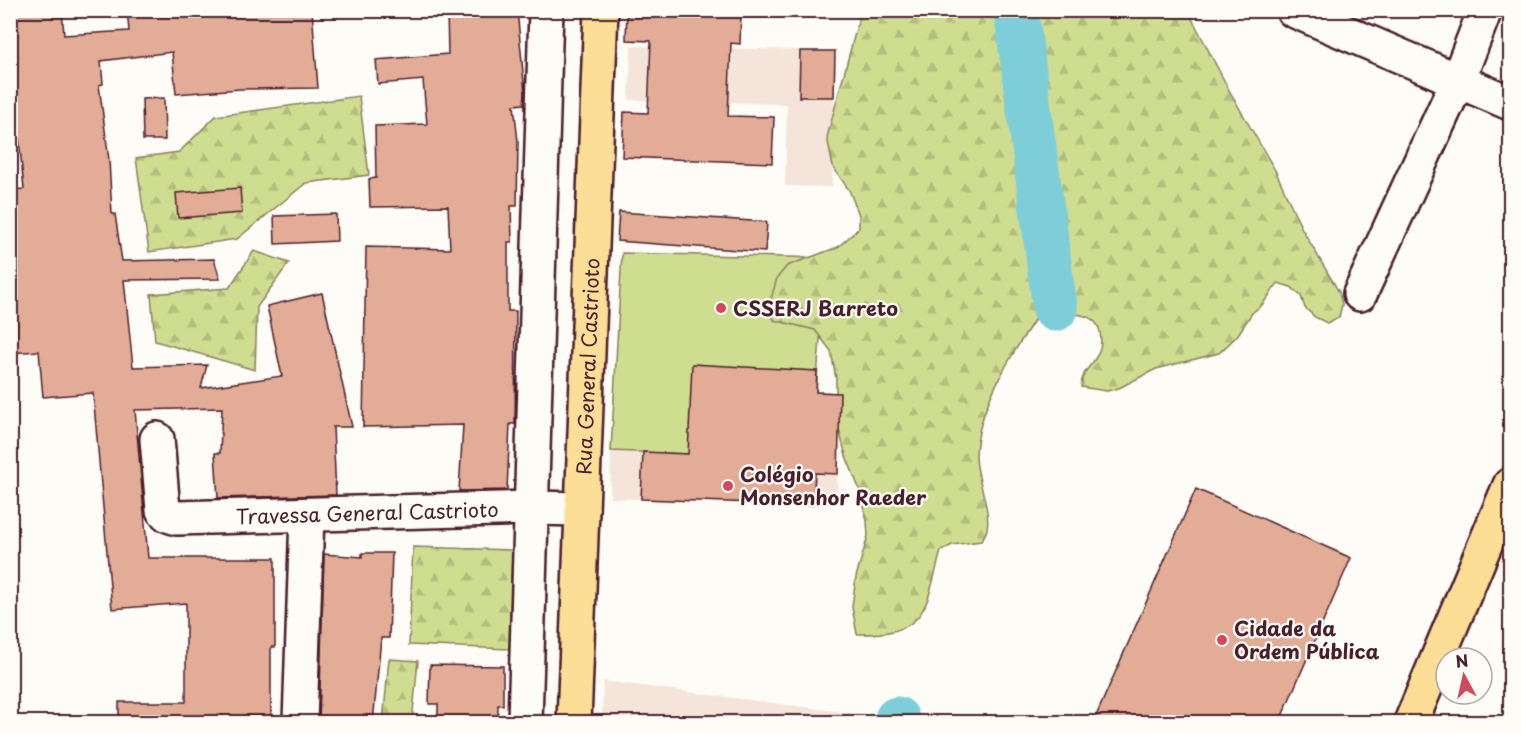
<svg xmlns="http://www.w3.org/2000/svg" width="1521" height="733" viewBox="0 0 1521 733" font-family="'Playpen Sans',sans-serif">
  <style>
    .built { fill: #f5e4da }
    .grass { fill: #cfdd91; stroke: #8c7e5e; stroke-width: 1.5 }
    .forest { fill: url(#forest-firs); stroke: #8c7e5e; stroke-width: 1.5 }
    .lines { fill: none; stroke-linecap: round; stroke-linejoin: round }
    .river { stroke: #7eceda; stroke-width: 45 }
    .building { fill: #e2ac97; stroke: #4a1f2b; stroke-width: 1.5 }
    .minor-casing { stroke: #4a1f2b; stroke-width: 38 }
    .major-casing { stroke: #4a1f2b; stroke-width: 38 }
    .minor { stroke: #fdfcf7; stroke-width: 33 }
    .major { stroke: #fcde96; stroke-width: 33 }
    .poi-dot { fill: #d1495b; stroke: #fdfcf7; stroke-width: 2 }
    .labels { text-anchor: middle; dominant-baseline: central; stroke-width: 4.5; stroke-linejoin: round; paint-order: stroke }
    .poi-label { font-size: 20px; font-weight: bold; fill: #4a1f2b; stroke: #fdfcf7; text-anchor: start }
    .street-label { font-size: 20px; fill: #4a1f2b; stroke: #fdfcf7 }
  </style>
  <defs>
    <pattern id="forest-firs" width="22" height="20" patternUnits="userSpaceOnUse" patternTransform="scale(1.5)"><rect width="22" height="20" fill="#cfdd91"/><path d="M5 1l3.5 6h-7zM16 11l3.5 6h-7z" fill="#b3bd7d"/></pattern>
  </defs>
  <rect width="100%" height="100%" fill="#fdfcf7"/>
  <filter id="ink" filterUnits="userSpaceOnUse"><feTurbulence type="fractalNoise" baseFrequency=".0167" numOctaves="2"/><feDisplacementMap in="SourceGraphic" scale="12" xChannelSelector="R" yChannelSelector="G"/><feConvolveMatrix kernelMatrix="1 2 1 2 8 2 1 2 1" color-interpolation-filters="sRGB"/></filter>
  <g filter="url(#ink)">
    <g class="built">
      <path d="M631,46L835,51L832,187L785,186L787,104L629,100Z"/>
      <path d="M838,449L837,505L610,498L611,451L688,454Z"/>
      <path d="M603,681L897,719L922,722H602Z"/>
    </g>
    <path class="grass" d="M622,253L826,258L816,392L840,393L688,454L611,451Z"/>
    <g class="forest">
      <path d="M858,10L1188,11L1229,90L1276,172L1302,229L1339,292L1342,305L1339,317L1327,323L1315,317L1305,308L1301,296L1291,287L1278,283L1262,305L1252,313L1237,336L1219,353L1156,369L1119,388L1107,391L1081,387C1082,368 1094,366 1099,351C1102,345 1101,338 1100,332C1094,305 1055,316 1035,319C1010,357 977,409 976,456C976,479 991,507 987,529C986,533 983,538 981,541L952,545L941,551C925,609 928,635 857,634L852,607L856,577L868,536L867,521L861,493L846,456L836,419V379L831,351L815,330L774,320L769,306L777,278L787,266L838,247L859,228V215L849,190L833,167L827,137L859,18Z"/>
      <path d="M359,96L369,175L306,183L237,239L149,252L136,158L179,152L216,116Z"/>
      <path d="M254,251L289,263L257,307L255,370L155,341L151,294L229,288Z"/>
      <path d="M413,547L512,550L509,649L409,645Z"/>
      <path d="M389,659L418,661L412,722H383Z"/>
    </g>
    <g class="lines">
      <g class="river">
        <path d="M1016,10L1055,309"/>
        <path d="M897,722V719"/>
      </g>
    </g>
    <g class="building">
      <path d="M10,10H62L64,35L129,31L127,10H312L318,88L240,89L176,94L172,52L101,61L103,84L99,85L109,160L112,214H115L122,261L214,259L220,279L124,280L133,367L207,365L201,388L282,376L267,306L322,293L352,427H333L336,495L218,498L215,453H220L222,408L135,410L148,558H275V647H271V722L119,723V702H186V603L112,609L93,393L43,397L39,351L10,353V190L24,189L10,47Z"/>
      <path d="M447,10H517L525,93L524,104L514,105L518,142L517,206H511L512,242H508V311H516L515,424H510L507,490L459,491L463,425L363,427L366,247L450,249L448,206L370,207L369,179L376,178L375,126L427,124L423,80L378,84L376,60L448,54Z"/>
      <path d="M627,10H741L740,44L731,43L728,116L774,117L772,163L622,157L624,112L648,113L651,41L626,40Z"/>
      <path d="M800,51H835L834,97H799Z"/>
      <path d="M164,98L165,140H143L142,99Z"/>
      <path d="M240,188L242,213L178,218L176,193Z"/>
      <path d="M619,212L767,222L765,252L617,241Z"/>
      <path d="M336,214L337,241L275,244L274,216Z"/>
      <path d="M692,364L817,371L816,392L840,393L838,474L815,473L813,505L641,499L643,452L688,454Z"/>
      <path d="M1196,489L1351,558L1279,723H1093Z"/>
      <path d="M362,553H392L389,638H381L373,723H319L324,554L362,557Z"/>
      <path d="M430,665L503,666V705H498V723H438V704H429Z"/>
    </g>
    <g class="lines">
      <defs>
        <g id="minor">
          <path d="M1293,10L1510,103"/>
          <path d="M1360,294L1458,80L1485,10"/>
          <path id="s1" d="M157,439L163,510L168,515L177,518L531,508L582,509"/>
          <path d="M300,722L307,515"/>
          <path d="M525,722L546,10"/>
        </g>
        <g id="major">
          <path id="s2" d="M574,722L601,10"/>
          <path d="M1411,722L1510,485"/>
        </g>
      </defs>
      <use href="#minor" class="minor-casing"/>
      <use href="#major" class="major-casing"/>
      <use href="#minor" class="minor"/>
      <use href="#major" class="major"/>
    </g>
  </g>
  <g class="poi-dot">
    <circle cx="721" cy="308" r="6"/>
    <circle cx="728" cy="486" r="6"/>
    <circle cx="1222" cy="640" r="6"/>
  </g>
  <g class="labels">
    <g class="poi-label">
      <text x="733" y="308">CSSERJ Barreto</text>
      <text x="740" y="474">Colégio<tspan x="740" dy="23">Monsenhor Raeder</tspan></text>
      <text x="1234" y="628">Cidade da<tspan x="1234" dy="23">Ordem Pública</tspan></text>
    </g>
    <g class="street-label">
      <text stroke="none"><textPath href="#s2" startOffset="356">Rua General Castrioto</textPath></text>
      <text stroke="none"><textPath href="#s1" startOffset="278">Travessa General Castrioto</textPath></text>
    </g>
  </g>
  <rect width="1521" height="733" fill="none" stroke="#fdfcf7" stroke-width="36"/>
  <rect x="18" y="18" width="1485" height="697" fill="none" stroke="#4a1f2b" stroke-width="2" filter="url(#ink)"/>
  <g transform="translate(1464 676) rotate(352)"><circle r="28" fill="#fdfcf7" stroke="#b5a4a5" stroke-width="1.5"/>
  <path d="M0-4.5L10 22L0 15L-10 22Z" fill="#d1495b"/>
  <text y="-9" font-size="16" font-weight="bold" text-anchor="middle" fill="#4a1f2b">N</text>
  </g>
</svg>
